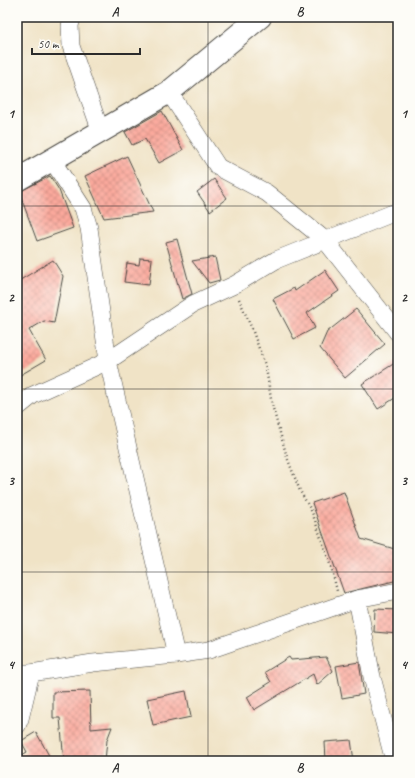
<svg xmlns="http://www.w3.org/2000/svg" width="415" height="778" viewBox="0 0 415 778" font-family="Caveat,sans-serif">
  <style>
    .building { fill: url(#building-cross-hatch) }
    .lines { fill: none; stroke-linecap: round; stroke-linejoin: round }
    .minor-casing { stroke: #494742; stroke-width: 18 }
    .major-casing { stroke: #494742; stroke-width: 24 }
    .path { stroke: #494742; stroke-width: 2.5; stroke-dasharray: 1 3; stroke-linecap: butt }
    .minor { stroke: #fff; stroke-width: 17 }
    .major { stroke: #fff; stroke-width: 22 }
    .grid { fill: none; stroke: #2b2b2b; stroke-width: 1; stroke-opacity: 0.55 }
    .neatline { fill: none; stroke: #2b2b2b; stroke-width: 1.5 }
    .grid-label { font-size: 13px; text-anchor: middle; font-weight: bold; fill: #2b2b2b }
  </style>
  <defs>
    <pattern id="building-cross-hatch" width="8" height="8" patternUnits="userSpaceOnUse"><rect width="8" height="8" fill="#fba99c"/><path d="M0 0l8 8M0 8l8-8" fill="none" stroke="#cb8a7f"/></pattern>
  </defs>
  <rect width="100%" height="100%" fill="#fdfcf7"/>
  <filter id="ink" filterUnits="userSpaceOnUse"><feTurbulence type="fractalNoise" baseFrequency=".025" numOctaves="2"/><feDisplacementMap in="SourceGraphic" scale="8" xChannelSelector="R" yChannelSelector="G"/><feConvolveMatrix kernelMatrix="1 2 1 2 8 2 1 2 1" color-interpolation-filters="sRGB"/></filter>
  <filter id="wash" filterUnits="userSpaceOnUse"><feTurbulence type="fractalNoise" baseFrequency=".012" numOctaves="4" result="noise"/><feDisplacementMap in="SourceGraphic" scale="16" xChannelSelector="R" yChannelSelector="G"/><feGaussianBlur stdDeviation="0.9" result="paint"/><feColorMatrix in="noise" values="0 0 0 0 0 0 0 0 0 0 0 0 0 0 0 0 0 1.4 0 .05"/><feComposite in="paint" operator="in"/></filter>
  <g filter="url(#wash)">
    <rect width="100%" height="100%" fill="#f0e3c6"/>
    <g id="blocks">
      <g class="building">
        <path d="M162,111L183,150L159,163L145,139L132,145L125,132Z"/>
        <path d="M127,156L153,212L104,218L85,176Z"/>
        <path d="M50,176L59,190L73,228L37,241L19,192Z"/>
        <path d="M214,179L227,198L210,211L197,192Z"/>
        <path d="M177,239L192,294L182,299L166,242Z"/>
        <path d="M215,257L220,280L209,283L192,261Z"/>
        <path d="M140,258L152,259L149,285L124,282L127,263L139,265Z"/>
        <path d="M53,260L63,276L54,323L44,321L29,330L46,360L17,377V282Z"/>
        <path d="M325,270L339,291L307,313L315,328L294,339L273,299L294,288L295,291Z"/>
        <path d="M356,309L385,344L345,378L320,348L327,332Z"/>
        <path d="M398,361V396L378,409L362,384Z"/>
        <path d="M344,492L361,539L398,550V580L344,593L312,503Z"/>
        <path d="M375,609L398,610V634L374,632Z"/>
        <path d="M289,657L291,660L326,657L333,671L317,685L313,674L254,710L247,697L271,682L265,672Z"/>
        <path d="M359,662L364,694L342,698L336,666Z"/>
        <path d="M90,691L91,729L112,727L107,740L105,761H64L60,718H53V692Z"/>
        <path d="M186,691L191,717L153,725L147,699Z"/>
        <path d="M36,732L52,761H17V758L27,752L21,741Z"/>
        <path d="M351,740L354,761H326L325,742Z"/>
      </g>
    </g>
  </g>
  <g filter="url(#ink)">
    <use href="#blocks" fill-opacity="0" stroke="#494742" stroke-width="1"/>
    <g class="lines">
      <defs>
        <g id="minor">
          <path d="M72,17L70,26L71,46L101,132"/>
          <path d="M169,92L218,167L267,193L325,240L398,333"/>
          <path d="M52,160L83,208L89,228L108,361L176,655"/>
          <path d="M17,408L33,395L108,361L193,304L234,285L276,260L398,211"/>
          <path d="M357,599L372,677L394,761"/>
          <path d="M17,673H31L93,663L176,655L209,650L357,599L398,591"/>
          <path d="M17,726L20,719L31,673"/>
        </g>
        <path id="major" d="M17,180L169,92L260,17"/>
      </defs>
      <use href="#minor" class="minor-casing"/>
      <use href="#major" class="major-casing"/>
      <path class="path" d="M239,299L252,329L266,368L272,405L287,457L300,491L312,512L332,570L337,591"/>
      <use href="#minor" class="minor"/>
      <use href="#major" class="major"/>
    </g>
  </g>
  <path class="grid" d="M208,17V761M17,206H398M17,389H398M17,572H398"/>
  <rect width="415" height="778" fill="none" stroke="#fdfcf7" stroke-width="44"/>
  <path d="M32 48v6h108v-6" fill="none" stroke="#2b2b2b" stroke-width="2"/>
  <text x="38" y="48" font-size="12" fill="#2b2b2b" stroke="#fdfcf7" stroke-width="3" paint-order="stroke">50 m</text>
  <rect x="22" y="22" width="371" height="734" class="neatline"/>
  <g class="grid-label">
    <text x="115" y="16">A</text>
    <text x="300" y="16">B</text>
    <text x="11" y="118">1</text>
    <text x="404" y="118">1</text>
    <text x="11" y="302">2</text>
    <text x="404" y="302">2</text>
    <text x="11" y="485">3</text>
    <text x="404" y="485">3</text>
    <text x="11" y="669">4</text>
    <text x="404" y="669">4</text>
    <text x="115" y="772">A</text>
    <text x="300" y="772">B</text>
  </g>
</svg>
